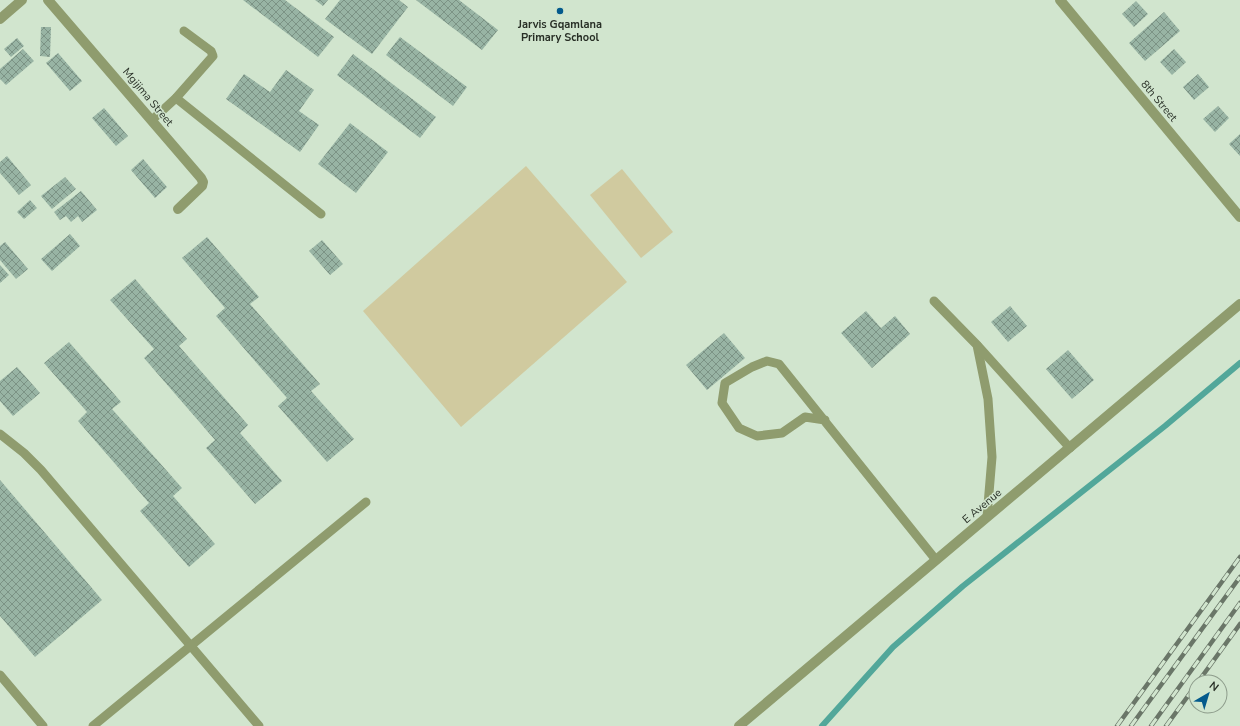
<svg xmlns="http://www.w3.org/2000/svg" width="1240" height="726" viewBox="0 0 1240 726" font-family="'Nunito Sans',sans-serif">
  <style>
    .pitch { fill: #d0ca9f }
    .lines { fill: none; stroke-linecap: round; stroke-linejoin: round }
    .stream { stroke: #52a79a; stroke-width: 6 }
    .building { fill: url(#building-cross-hatch) }
    .service { stroke: #8f9c6e; stroke-width: 9 }
    .minor { stroke: #8f9c6e; stroke-width: 10 }
    .rail-casing { stroke: #6a7668; stroke-width: 4.5 }
    .rail { stroke: #d1e5ce; stroke-width: 3; stroke-dasharray: 9; stroke-linecap: butt }
    .poi-dot { fill: #035a8c; stroke: #d1e5ce; stroke-width: 1.5 }
    .labels { text-anchor: middle; dominant-baseline: central; stroke-width: 3; stroke-linejoin: round; paint-order: stroke }
    .poi-label { font-size: 11px; font-weight: bold; fill: #282f26; stroke: #d1e5ce }
    .street-label { font-size: 11px; fill: #282f26; stroke: #d1e5ce }
  </style>
  <defs>
    <pattern id="building-cross-hatch" width="8" height="8" patternUnits="userSpaceOnUse"><rect width="8" height="8" fill="#98b4a4"/><path d="M0 0l8 8M0 8l8-8" fill="none" stroke="#7c9385"/></pattern>
  </defs>
  <rect width="100%" height="100%" fill="#d1e5ce"/>
  <g class="pitch">
    <path d="M526,166L627,282L461,427L363,311Z"/>
    <path d="M622,169L673,232L641,258L590,195Z"/>
  </g>
  <g class="lines">
    <path class="stream" d="M822,726L893,647L963,586L1165,426L1240,363"/>
  </g>
  <g class="building">
    <path d="M243,0H285L334,37L318,57Z"/>
    <path d="M315,0H328L323,6Z"/>
    <path d="M340,0H399L408,7L372,54L325,19Z"/>
    <path d="M416,0H459L498,30L482,50Z"/>
    <path d="M1136,1L1148,14L1134,27L1122,14Z"/>
    <path d="M1164,12L1180,31L1145,61L1129,43Z"/>
    <path d="M41,27H51L50,57L40,56Z"/>
    <path d="M400,37L467,87L453,106L386,55Z"/>
    <path d="M17,38L24,46L11,57L4,49Z"/>
    <path d="M23,49L34,61L6,85L0,79V69Z"/>
    <path d="M1174,49L1186,62L1172,75L1160,62Z"/>
    <path d="M58,53L82,81L70,91L46,63Z"/>
    <path d="M353,54L436,117L420,138L337,75Z"/>
    <path d="M286,70L314,90L299,111L319,125L300,152L226,99L244,74L270,92Z"/>
    <path d="M1198,74L1209,87L1194,100L1183,87Z"/>
    <path d="M1218,106L1229,118L1215,132L1203,119Z"/>
    <path d="M104,108L128,136L116,146L92,118Z"/>
    <path d="M350,123L388,152L356,193L318,164Z"/>
    <path d="M1240,134V156L1229,144Z"/>
    <path d="M7,156L31,185L19,195L0,173V162Z"/>
    <path d="M143,159L167,187L155,198L131,170Z"/>
    <path d="M65,177L76,189L52,209L41,196Z"/>
    <path d="M81,191L97,210L82,222L78,216L71,222L66,216L60,220L54,212Z"/>
    <path d="M30,200L37,208L24,219L17,212Z"/>
    <path d="M70,234L80,246L52,271L41,259Z"/>
    <path d="M207,237L259,297L250,304L320,384L311,391L354,439L327,462L278,406L287,398L216,316L225,308L182,258Z"/>
    <path d="M322,240L343,264L330,275L309,251Z"/>
    <path d="M5,242L28,269L16,279L0,260V246Z"/>
    <path d="M0,265L9,275L0,283Z"/>
    <path d="M135,279L187,339L179,346L248,425L240,433L282,481L255,504L206,448L215,440L144,358L154,349L110,300Z"/>
    <path d="M1010,306L1027,326L1008,342L991,322Z"/>
    <path d="M866,311L881,328L895,316L910,334L872,368L841,333Z"/>
    <path d="M724,333L745,358L707,390L686,365Z"/>
    <path d="M69,342L121,402L112,409L182,488L173,496L215,544L189,567L140,511L149,503L78,421L87,412L44,363Z"/>
    <path d="M1068,350L1094,380L1072,399L1046,369Z"/>
    <path d="M17,367L40,393L13,416L0,401V381Z"/>
    <path d="M0,480L102,600L35,657L0,616Z"/>
  </g>
  <g class="lines">
    <g class="service">
      <path d="M176,98L321,214"/>
      <path d="M152,120L176,98L213,56L211,51L184,31"/>
      <path d="M934,301L977,345L988,399L992,457L987,517"/>
      <path d="M978,346L1070,448"/>
      <path d="M825,420L805,417L782,433L757,436L739,428L722,403L725,383L752,367L767,361L779,364L936,560"/>
      <path d="M0,434L24,453L41,470L259,726"/>
      <path d="M0,675L43,726"/>
      <path d="M93,726L366,502"/>
    </g>
    <g class="minor">
      <path d="M48,0L201,178L203,182L202,186L178,209"/>
      <path d="M1060,0L1240,217"/>
      <path d="M0,19L22,0"/>
      <path d="M739,726L1240,304"/>
    </g>
    <defs>
      <g id="rail">
        <path d="M1198,682L1240,624"/>
        <path d="M1117,726L1240,557"/>
        <path d="M1131,726L1240,577"/>
        <path d="M1151,726L1240,603"/>
        <path d="M1166,726L1196,685"/>
      </g>
    </defs>
    <use href="#rail" class="rail-casing"/>
    <use href="#rail" class="rail"/>
  </g>
  <circle class="poi-dot" cx="560" cy="11" r="4"/>
  <g class="labels">
    <g class="poi-label">
      <text x="560" y="24">Jarvis Gqamlana<tspan x="560" dy="13">Primary School</tspan></text>
    </g>
    <g class="street-label">
      <text transform="translate(148 97) rotate(50)">Mgijima Street</text>
      <text transform="translate(1159 101) rotate(50)">8th Street</text>
      <text transform="translate(982 506) rotate(-40)">E Avenue</text>
    </g>
  </g>
  <g transform="translate(1208 694) rotate(38)"><circle r="19" fill="#d1e5ce" stroke="#8d9c8b"/>
  <path d="M0-3L7 15L0 10L-7 15Z" fill="#035a8c"/>
  <text y="-6" font-size="11" font-weight="bold" text-anchor="middle" fill="#282f26">N</text>
  </g>
</svg>
